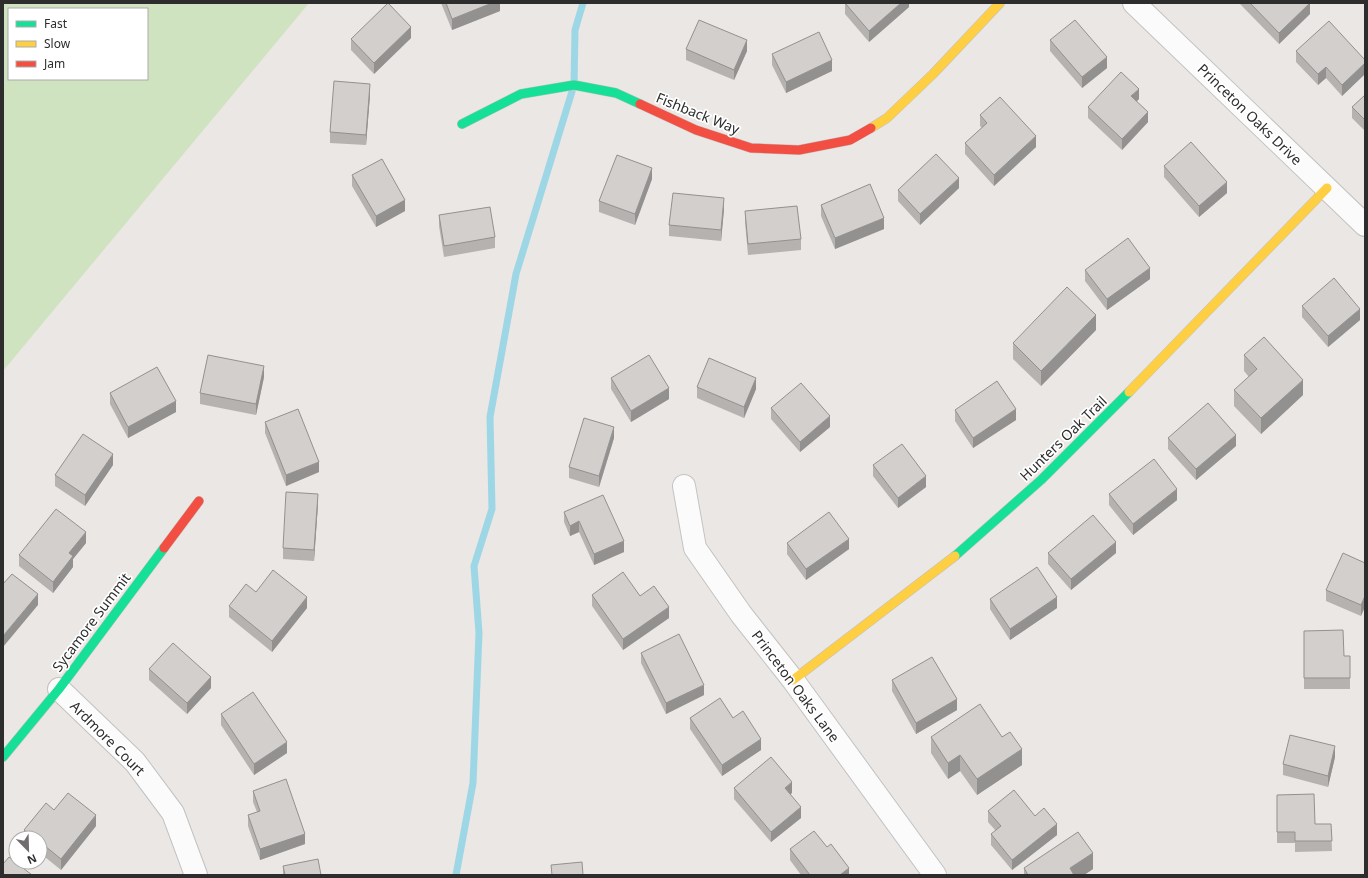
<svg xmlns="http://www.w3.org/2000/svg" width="1368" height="878" viewBox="0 0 1368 878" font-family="'Noto Sans',sans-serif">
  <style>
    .green { fill: #d0e3c0; fill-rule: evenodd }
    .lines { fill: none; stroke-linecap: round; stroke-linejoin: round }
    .stream { stroke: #9dd7e5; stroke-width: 7 }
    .street-casing { stroke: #c3c2c2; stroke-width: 24 }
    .fast-casing { stroke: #c3c2c2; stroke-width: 10 }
    .slow-casing { stroke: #c3c2c2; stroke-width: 10 }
    .jam-casing { stroke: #c3c2c2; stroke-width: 10 }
    .street { stroke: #fcfbfb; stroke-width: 22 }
    .fast { stroke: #16e098; stroke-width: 9 }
    .slow { stroke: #ffcf43; stroke-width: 9 }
    .jam { stroke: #f24e42; stroke-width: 9 }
    .wall { fill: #b5b2b0 }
    .shaded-wall { fill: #939190 }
    .building { fill: #d2cfcd; stroke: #939190 }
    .labels { text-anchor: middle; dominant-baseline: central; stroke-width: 3.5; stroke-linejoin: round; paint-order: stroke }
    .street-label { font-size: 14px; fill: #2d2d2d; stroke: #fff }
  </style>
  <rect width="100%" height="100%" fill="#eae7e4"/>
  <path class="green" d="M3,3H309L3,371ZM9,9H147V79H9Z"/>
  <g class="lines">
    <path class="stream" d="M456,875L473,783L479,633L474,566L492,509L490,417L516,274L574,85L575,30L583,3"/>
    <defs>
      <g id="street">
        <path d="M1134,3L1365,225"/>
        <path d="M684,486L695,548L741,614L793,680L935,875"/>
        <path d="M59,689L135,762L173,813L196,875"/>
      </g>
      <g id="fast">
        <path d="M462,124L521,94L574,85L616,93L640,104"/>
        <path d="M955,556L1041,480L1129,392"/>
        <path d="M3,757L59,689L164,548"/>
      </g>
      <g id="slow">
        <path d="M871,128L887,118L933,74L1000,3"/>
        <path d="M1129,392L1327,188"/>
        <path d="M793,680L955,556"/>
      </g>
      <g id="jam">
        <path d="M640,104L696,130L751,148L799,150L850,140L871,128"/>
        <path d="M164,548L199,501"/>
      </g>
    </defs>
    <use href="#street" class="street-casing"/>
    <use href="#fast" class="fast-casing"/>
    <use href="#slow" class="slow-casing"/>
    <use href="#jam" class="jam-casing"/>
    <use href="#street" class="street"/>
    <use href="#fast" class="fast"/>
    <use href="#slow" class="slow"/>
    <use href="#jam" class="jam"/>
  </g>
  <g class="wall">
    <path d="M441,3H500V11L452,30Z"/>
    <path d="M845,3H909V7L869,42L845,14Z"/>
    <path d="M1240,3H1309L1310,14L1279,44L1240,4Z"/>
    <path d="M411,38L374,74L351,50V39Z"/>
    <path d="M1050,40L1107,68L1082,88L1050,51Z"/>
    <path d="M686,49L747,51L734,80L686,60Z"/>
    <path d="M1296,51L1365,60V74L1342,96L1326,78L1318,85L1296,62Z"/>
    <path d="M772,54L832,71L786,93L772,65Z"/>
    <path d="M370,95L366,145L330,143V132Z"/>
    <path d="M1365,95V131L1352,118V107Z"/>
    <path d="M1139,99L1137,101L1148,122L1122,150L1088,118V107Z"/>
    <path d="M980,115L1036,147L994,186L965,154V143L982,128L980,126Z"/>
    <path d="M1164,166L1227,193L1199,217L1164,177Z"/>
    <path d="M352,175L405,211L376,227L352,186Z"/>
    <path d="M652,179L635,225L599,212V201Z"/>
    <path d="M959,188L920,225L898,201V190Z"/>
    <path d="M821,205L884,229L835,249L821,216Z"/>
    <path d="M724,209L721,241L669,236V225Z"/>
    <path d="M745,211L801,239V250L748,255L745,222Z"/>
    <path d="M439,215L495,237V248L444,257L439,226Z"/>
    <path d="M1085,270L1150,279L1107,310L1085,281Z"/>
    <path d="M1302,306L1360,320L1328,347L1302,317Z"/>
    <path d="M1096,330L1041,386L1013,359V343Z"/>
    <path d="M1244,355L1303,395L1261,434L1234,406V390L1249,377L1244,371Z"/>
    <path d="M264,377L256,415L200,404V393Z"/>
    <path d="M611,378L669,399L631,422L611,389Z"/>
    <path d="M697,387L756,389L744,418L697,398Z"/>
    <path d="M110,393L176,412L128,438L110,404Z"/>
    <path d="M771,408L830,427L800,452L771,419Z"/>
    <path d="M955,410L1016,420L973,448L955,421Z"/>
    <path d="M265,422L319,472L286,486L265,433Z"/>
    <path d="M614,438L599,487L569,478V467Z"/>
    <path d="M1168,438L1236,446L1196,480L1168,449Z"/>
    <path d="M113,465L85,506L55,486V475Z"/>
    <path d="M873,465L926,487L898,508L873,476Z"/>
    <path d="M1109,494L1177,500L1133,535L1109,505Z"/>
    <path d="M318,504L314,561L283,559V548Z"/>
    <path d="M564,512L624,552L594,565L579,532L570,536L564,522Z"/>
    <path d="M86,543L73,559V567L53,593L19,566V555Z"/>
    <path d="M787,543L849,549L806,580L787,554Z"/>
    <path d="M1048,553H1116L1071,590L1048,564Z"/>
    <path d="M1365,563L1361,616L1326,601V590Z"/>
    <path d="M592,595L640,596L669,618L623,650L592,606Z"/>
    <path d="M990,599L1057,608L1010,640L990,609Z"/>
    <path d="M229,606L307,608L272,652L229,617Z"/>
    <path d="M1304,631L1344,656H1350V689H1304Z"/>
    <path d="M641,653L704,695L666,714L641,663Z"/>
    <path d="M149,669L211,688L187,714L149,680Z"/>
    <path d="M892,680L957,710L916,734L892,691Z"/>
    <path d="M221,714L287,753L254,775L221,725Z"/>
    <path d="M690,718H733L761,750L722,776L690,729Z"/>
    <path d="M931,737H1002L1022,765L977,795L960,771L948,779L931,753Z"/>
    <path d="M1335,757L1328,787L1283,775V764Z"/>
    <path d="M734,788L792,793L790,794L801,818L771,842L734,799Z"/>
    <path d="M253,791L305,844L260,860L248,826V815L257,812L253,802Z"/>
    <path d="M1277,795L1315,824H1331L1332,851L1295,852V843H1277Z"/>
    <path d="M54,810L96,826L61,870L40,853V838H24V830Z"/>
    <path d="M988,811L1057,835L1012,870L991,845V834L996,831L988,822Z"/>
    <path d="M827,847L849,875H801L790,860V849Z"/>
    <path d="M283,866L321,875H283Z"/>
    <path d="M1024,868L1093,869L1084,875H1024Z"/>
  </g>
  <g class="shaded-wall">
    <path d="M492,3H500V11L452,30V19Z"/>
    <path d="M901,3H909V7L869,42V31Z"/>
    <path d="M1310,3V14L1279,44V33Z"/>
    <path d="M411,27V38L374,74V63Z"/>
    <path d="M747,40V51L734,80V70Z"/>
    <path d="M1107,57V68L1082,88V77Z"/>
    <path d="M832,60V71L786,93V82Z"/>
    <path d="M1365,63V74L1342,96V85Z"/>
    <path d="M1326,67V78L1318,85V74Z"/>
    <path d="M370,84V95L366,145V135Z"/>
    <path d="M1139,89V99L1131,107V96Z"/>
    <path d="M1148,112V122L1122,150V139Z"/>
    <path d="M1036,136V147L994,186V175Z"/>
    <path d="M652,168V179L635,225V214Z"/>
    <path d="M959,178V188L920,225V214Z"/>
    <path d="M1227,182V193L1199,217V206Z"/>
    <path d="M724,198V209L721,241V230Z"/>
    <path d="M405,200V211L376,227V216Z"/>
    <path d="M884,218V229L835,249V238Z"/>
    <path d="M1150,268V279L1107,310V299Z"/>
    <path d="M1360,309V320L1328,347V336Z"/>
    <path d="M1096,315V330L1041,386V371Z"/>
    <path d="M264,366V377L256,415V404Z"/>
    <path d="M756,378V389L744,418V407Z"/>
    <path d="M1303,380V395L1261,434V418Z"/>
    <path d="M669,388V399L631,422V411Z"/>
    <path d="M176,401V412L128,438V427Z"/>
    <path d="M1016,409V420L973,448V438Z"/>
    <path d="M830,416V427L800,452V442Z"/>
    <path d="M614,427V438L599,487V476Z"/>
    <path d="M1236,435V446L1196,480V469Z"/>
    <path d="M113,454V465L85,506V495Z"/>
    <path d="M319,462V472L286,486V475Z"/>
    <path d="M926,476V487L898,508V498Z"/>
    <path d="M1177,489V500L1133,535V524Z"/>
    <path d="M318,494V504L314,561V550Z"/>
    <path d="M579,521V532L570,536V526Z"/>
    <path d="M86,532V543L73,559V567L53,593V582L69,553Z"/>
    <path d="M849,539V549L806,580V569Z"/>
    <path d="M624,541V552L594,565V554Z"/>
    <path d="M1116,542V553L1071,590V579Z"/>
    <path d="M38,594V605L3,647V636Z"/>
    <path d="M1365,596V607L1361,616V605Z"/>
    <path d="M307,597V608L272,652V641Z"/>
    <path d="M1057,597V608L1010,640V629Z"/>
    <path d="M669,607V618L623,650V639Z"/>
    <path d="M211,677V688L187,714V703Z"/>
    <path d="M704,685V695L666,714V703Z"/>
    <path d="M957,699V710L916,734V723Z"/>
    <path d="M761,739V750L722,776V765Z"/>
    <path d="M287,742V753L254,775V764Z"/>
    <path d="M1335,746V757L1328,787V776Z"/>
    <path d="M1022,749V765L977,795V779Z"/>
    <path d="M960,755V771L948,779V763Z"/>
    <path d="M792,782V793L785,798V788Z"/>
    <path d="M801,807V818L771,842V832Z"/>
    <path d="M96,815V826L61,870V859Z"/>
    <path d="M1057,824V835L1012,870V860Z"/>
    <path d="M305,834V844L260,860V849Z"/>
    <path d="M1093,853V869L1084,875H1070V868Z"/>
    <path d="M849,868V875H840Z"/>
  </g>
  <g class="building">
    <path d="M388,3L411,27L374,63L351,39Z"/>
    <path d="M446,3H492L452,19Z"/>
    <path d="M845,3H901L869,31Z"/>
    <path d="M1250,3H1310L1279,33Z"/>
    <path d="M699,20L747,40L734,70L686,49Z"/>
    <path d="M1075,20L1107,57L1082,77L1050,40Z"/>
    <path d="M1329,21L1365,60V63L1342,85L1326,67L1318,74L1296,51Z"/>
    <path d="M819,32L832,60L786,82L772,54Z"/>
    <path d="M1121,72L1139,89L1131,96L1148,112L1122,139L1088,107Z"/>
    <path d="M334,81L370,84L366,135L330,132Z"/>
    <path d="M1365,95V120L1352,107Z"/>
    <path d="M1000,97L1036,136L994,175L965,143L987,123L980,115Z"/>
    <path d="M1191,142L1227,182L1199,206L1164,166Z"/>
    <path d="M936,154L959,178L920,214L898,190Z"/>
    <path d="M617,155L652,168L635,214L599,201Z"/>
    <path d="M382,159L405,200L376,216L352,175Z"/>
    <path d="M870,184L884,218L835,238L821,205Z"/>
    <path d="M673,193L724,198L721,230L669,225Z"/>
    <path d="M797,206L801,239L748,244L745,211Z"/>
    <path d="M490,207L495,237L444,246L439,215Z"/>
    <path d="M1128,238L1150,268L1107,299L1085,270Z"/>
    <path d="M1334,278L1360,309L1328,336L1302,306Z"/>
    <path d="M1067,287L1096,315L1041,371L1013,343Z"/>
    <path d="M1264,337L1303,380L1261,418L1234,390L1257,369L1244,355Z"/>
    <path d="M208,355L264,366L256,404L200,393Z"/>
    <path d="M649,355L669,388L631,411L611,378Z"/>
    <path d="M709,358L756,378L744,407L697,387Z"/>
    <path d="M157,367L176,401L128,427L110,393Z"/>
    <path d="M997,381L1016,409L973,438L955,410Z"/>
    <path d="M801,383L830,416L800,442L771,408Z"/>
    <path d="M1208,403L1236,435L1196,469L1168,438Z"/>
    <path d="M298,409L319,462L286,475L265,422Z"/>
    <path d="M584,418L614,427L599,476L569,467Z"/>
    <path d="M83,434L113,454L85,495L55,475Z"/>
    <path d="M902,444L926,476L898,498L873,465Z"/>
    <path d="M1154,459L1177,489L1133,524L1109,494Z"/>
    <path d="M286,492L318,494L314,550L283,548Z"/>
    <path d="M603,495L624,541L594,554L579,521L570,526L564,512Z"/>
    <path d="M56,509L86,532L69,553L73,556L53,582L19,555Z"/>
    <path d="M829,512L849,539L806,569L787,543Z"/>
    <path d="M1093,515L1116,542L1071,579L1048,553Z"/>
    <path d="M1343,553L1365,563V596L1361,605L1326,590Z"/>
    <path d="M1037,567L1057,597L1010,629L990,599Z"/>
    <path d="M273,570L307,597L272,641L229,606L246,584L256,592Z"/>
    <path d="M623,572L640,596L654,586L669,607L623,639L592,595Z"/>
    <path d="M12,574L38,594L3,636V584Z"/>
    <path d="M1343,630L1344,656H1350V678H1304V631Z"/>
    <path d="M679,634L704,685L666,703L641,653Z"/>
    <path d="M173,643L211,677L187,703L149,669Z"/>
    <path d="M932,657L957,699L916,723L892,680Z"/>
    <path d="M253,692L287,742L254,764L221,714Z"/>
    <path d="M720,698L733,718L743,711L761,739L722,765L690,718Z"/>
    <path d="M980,704L1002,737L1010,732L1022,749L977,779L960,755L948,763L931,737Z"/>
    <path d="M1290,735L1335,746L1328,776L1283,764Z"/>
    <path d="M771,757L792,782L785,788L801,807L771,832L734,788Z"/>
    <path d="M286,779L305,834L260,849L248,815L260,811L253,791Z"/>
    <path d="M1014,790L1035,816L1044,808L1057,824L1012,860L991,834L1001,826L988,811Z"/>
    <path d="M68,793L96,815L61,859L40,842V838H35L24,830L46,803L54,810Z"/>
    <path d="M1314,794L1315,824H1331L1332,841H1295V832H1277V795Z"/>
    <path d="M814,831L827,847L831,844L849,868L840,875H810L790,849Z"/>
    <path d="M1078,832L1093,853L1070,868L1074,875H1028L1024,868Z"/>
    <path d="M9,857L32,875H3V864Z"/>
    <path d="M318,859L321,875H285L283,866Z"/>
    <path d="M582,862L583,875H552L551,865Z"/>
  </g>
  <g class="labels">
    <g class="street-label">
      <text transform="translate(698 113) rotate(22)">Fishback Way</text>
      <text transform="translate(1250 114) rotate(44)">Princeton Oaks Drive</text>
      <text transform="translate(1063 438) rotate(-44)">Hunters Oak Trail</text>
      <text transform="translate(91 622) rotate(-53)">Sycamore Summit</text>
      <text transform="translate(796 686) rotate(53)">Princeton Oaks Lane</text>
      <text transform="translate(108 738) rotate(45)">Ardmore Court</text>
    </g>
  </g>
  <rect width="1368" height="878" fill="none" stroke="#2d2d2d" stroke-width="8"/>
  <rect x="8" y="8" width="140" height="72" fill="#ffffff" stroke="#ababab"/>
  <rect x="16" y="21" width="20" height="6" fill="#16e098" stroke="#ababab"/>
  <text x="44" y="28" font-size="12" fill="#2d2d2d">Fast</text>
  <rect x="16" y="41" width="20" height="6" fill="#ffcf43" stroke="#ababab"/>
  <text x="44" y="48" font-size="12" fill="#2d2d2d">Slow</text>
  <rect x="16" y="61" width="20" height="6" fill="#f24e42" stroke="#ababab"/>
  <text x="44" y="68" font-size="12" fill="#2d2d2d">Jam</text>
  <g transform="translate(28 850) rotate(157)"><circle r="19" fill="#ffffff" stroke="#ababab"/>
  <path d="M0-3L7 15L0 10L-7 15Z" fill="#6f6e6d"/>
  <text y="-6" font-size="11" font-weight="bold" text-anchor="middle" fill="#2d2d2d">N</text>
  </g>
</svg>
